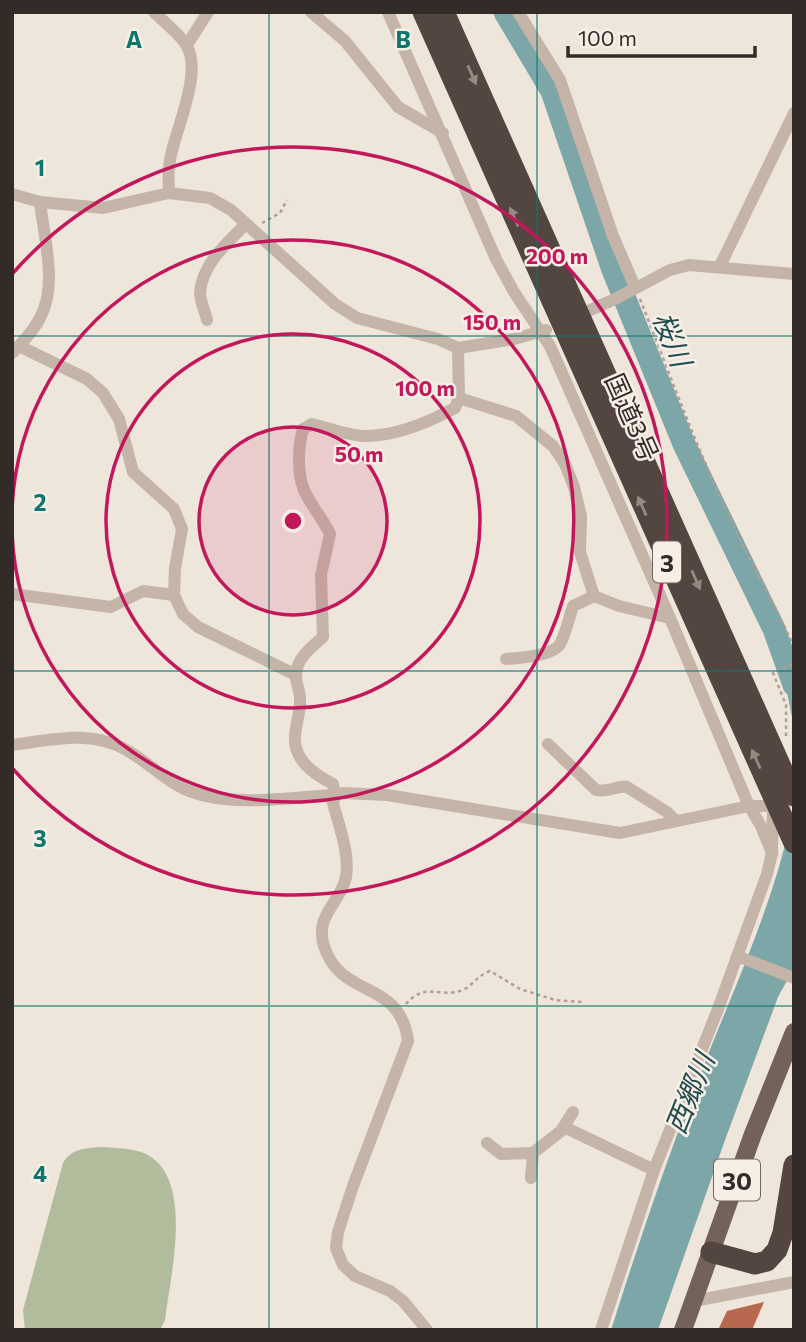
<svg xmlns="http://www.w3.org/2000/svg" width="806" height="1342" viewBox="0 0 806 1342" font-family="Commissioner,'Noto Sans JP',sans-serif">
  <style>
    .green { fill: #b1bc9c }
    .water { fill: #7da6a8 }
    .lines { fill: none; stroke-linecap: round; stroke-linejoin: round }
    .river { stroke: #7da6a8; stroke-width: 23 }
    .building { fill: #b8684e }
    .path { stroke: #b19f92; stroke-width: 2.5; stroke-dasharray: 3.5 3.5; stroke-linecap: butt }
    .street { stroke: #c5b5a8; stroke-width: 12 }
    .primary { stroke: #73625a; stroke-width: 18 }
    .highway { stroke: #53453f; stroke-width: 21 }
    .oneway { fill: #958982 }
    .grid { fill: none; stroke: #0f766e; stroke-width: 2; stroke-opacity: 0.55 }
    .ring { fill: none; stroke: #c2185b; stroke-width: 3.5 }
    .labels { text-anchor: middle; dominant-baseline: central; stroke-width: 5; stroke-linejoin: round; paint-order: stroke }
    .shield { fill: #f7efe6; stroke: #6e6660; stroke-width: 2 }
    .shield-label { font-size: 24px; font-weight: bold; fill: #332b27 }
    .street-label { font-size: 26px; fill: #332b27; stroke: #f7efe6 }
    .water-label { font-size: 28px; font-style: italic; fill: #224c4f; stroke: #f7efe6 }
    .grid-label { font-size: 23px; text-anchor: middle; font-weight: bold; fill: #0f766e; stroke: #f7efe6; stroke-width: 5; stroke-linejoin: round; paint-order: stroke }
    .centre { fill: #c2185b; stroke: #f7efe6; stroke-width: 3.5 }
    .ring-label { font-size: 21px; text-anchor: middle; font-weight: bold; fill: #c2185b; stroke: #f7efe6; stroke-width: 5; stroke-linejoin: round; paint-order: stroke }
  </style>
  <rect width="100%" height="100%" fill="#eee5db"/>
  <path class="green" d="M103,1147C115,1148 129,1148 141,1152C197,1172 170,1276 165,1320L160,1330H25L23,1310L63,1163C72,1148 87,1148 103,1147Z"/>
  <g class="water">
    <path d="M793,655L794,659V727L785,682L778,664Z"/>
    <path d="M794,806V968L778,997L725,1140L658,1330H611C637,1248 664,1167 695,1087C731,994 775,904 794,806Z"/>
  </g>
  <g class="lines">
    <path class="river" d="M505,12L552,91L613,270L684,444L774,629L794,685"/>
  </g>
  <path class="building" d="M764,1302L752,1330H718L727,1311Z"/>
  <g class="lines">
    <g class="path">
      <path d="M262,223L280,213L287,200"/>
      <path d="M640,299C667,367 692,436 723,503C745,552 772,598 794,647"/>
      <path d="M786,736V705L773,673L794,664"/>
      <path d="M406,1004C426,981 440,999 463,990C473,985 478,975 490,971L520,989L555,1000L583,1002"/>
    </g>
    <g class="street">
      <path d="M154,12C164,22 177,32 185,43C204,69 177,126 171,155C168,168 168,180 169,193"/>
      <path d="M311,12L345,41L398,107L443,133"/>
      <path d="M388,12L496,259L514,292L550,346L670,618L749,806L761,826L772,853"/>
      <path d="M518,12L560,80L613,236L635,287"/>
      <path d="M187,45L208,12"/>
      <path d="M12,194L40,202L103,208L169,193L210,198L231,210L335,304L357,318L438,339L458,348L514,339L546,330"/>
      <path d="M720,266L794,113"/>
      <path d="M575,317L617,298L670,270L689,265L794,274"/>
      <path d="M207,320C205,311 200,301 200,293C202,264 227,243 246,224"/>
      <path d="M19,346L87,379L103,393L119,419L133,472L174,509L182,529L175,568L174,595L183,614L198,627L296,675"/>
      <path d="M12,353C22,343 34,330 40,318C58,285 44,238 40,202"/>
      <path d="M459,398L516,416L553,446L565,464L574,487L581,516L580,552L594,596L619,606L670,618"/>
      <path d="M12,594L111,607L143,591L174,595"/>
      <path d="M506,659C519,658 553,656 560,644C566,633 569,618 573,606L594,596"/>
      <path d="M548,744L596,790C610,793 615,785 627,787L667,812L676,821"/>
      <path d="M12,745C51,740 92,729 128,751C156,767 171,789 206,796C248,805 294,797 335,795L343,793L387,795L620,833L749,806H772"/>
      <path d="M737,956L794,978"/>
      <path d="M564,1127L654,1170"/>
      <path d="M487,1143L501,1154L533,1153L561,1131L573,1112"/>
      <path d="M531,1178L533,1153"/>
      <path d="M694,1301L794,1282"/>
      <path d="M427,1330L403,1301L390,1291L355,1276L343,1265L336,1248L338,1232L353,1186L408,1041C400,978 341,1000 324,946C314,915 341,903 346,877C350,854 339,826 333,803L335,795L333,784C314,774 293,760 295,736C296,723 301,710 300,698C300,691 296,684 296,676C296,658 311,648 323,637L321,575L330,534C323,519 311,506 304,490C297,473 298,446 303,429L312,424C329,428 349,436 366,436C395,436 429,422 455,408L459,398L458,348"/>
      <path d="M601,1330L654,1170L718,1009L767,874L772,853L773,803"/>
    </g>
    <path class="primary" d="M683,1330L753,1134L794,1032"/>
    <g class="highway">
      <path d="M423,12L794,843"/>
      <path d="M444,12L794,796"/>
      <path d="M711,1252L755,1264L767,1261L777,1250L783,1233L794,1165"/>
    </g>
  </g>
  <defs><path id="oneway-solid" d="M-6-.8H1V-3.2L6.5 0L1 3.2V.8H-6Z" transform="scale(1.75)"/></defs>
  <g class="oneway">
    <use href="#oneway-solid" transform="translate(472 75) rotate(66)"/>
    <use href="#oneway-solid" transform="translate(514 217) rotate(-114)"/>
    <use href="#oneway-solid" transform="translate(642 506) rotate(-114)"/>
    <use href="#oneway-solid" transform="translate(696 580) rotate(66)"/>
    <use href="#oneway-solid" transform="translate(756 759) rotate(-114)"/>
  </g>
  <path class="grid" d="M269,12V1330M537,12V1330M12,336H794M12,671H794M12,1006H794"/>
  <circle cx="293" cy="521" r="94" fill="#c2185b" fill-opacity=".12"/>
  <g class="ring">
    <circle cx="293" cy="521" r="94"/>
    <circle cx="293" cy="521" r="187"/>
    <path d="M12 509A281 281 0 1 1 12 533"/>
    <path d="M13 273A374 374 0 1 1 13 769"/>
  </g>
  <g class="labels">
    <g class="shield">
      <rect x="653" y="541.5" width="28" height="41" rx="5"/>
      <rect x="714" y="1159.5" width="46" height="41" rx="5"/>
    </g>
    <g class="shield-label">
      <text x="667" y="562">3</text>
      <text x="737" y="1180">30</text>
    </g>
    <g class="street-label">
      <text transform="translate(633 417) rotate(66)">国道3号</text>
    </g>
    <g class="water-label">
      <text transform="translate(673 339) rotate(68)">桜川</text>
      <text transform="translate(689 1093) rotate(-68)">西郷川</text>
    </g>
  </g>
  <g class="grid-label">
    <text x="134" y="48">A</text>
    <text x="403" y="48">B</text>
    <text x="40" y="176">1</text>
    <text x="40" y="511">2</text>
    <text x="40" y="847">3</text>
    <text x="40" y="1182">4</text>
  </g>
  <circle cx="293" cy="521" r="10" class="centre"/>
  <g class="ring-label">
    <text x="557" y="264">200 m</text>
    <text x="492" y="330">150 m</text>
    <text x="425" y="396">100 m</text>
    <text x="359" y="462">50 m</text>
  </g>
  <rect width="806" height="1342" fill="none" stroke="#332b27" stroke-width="28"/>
  <path d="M568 46v10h187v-10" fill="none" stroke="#332b27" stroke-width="3.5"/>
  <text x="578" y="46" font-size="21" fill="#332b27" stroke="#f7efe6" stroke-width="5" paint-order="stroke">100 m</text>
</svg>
